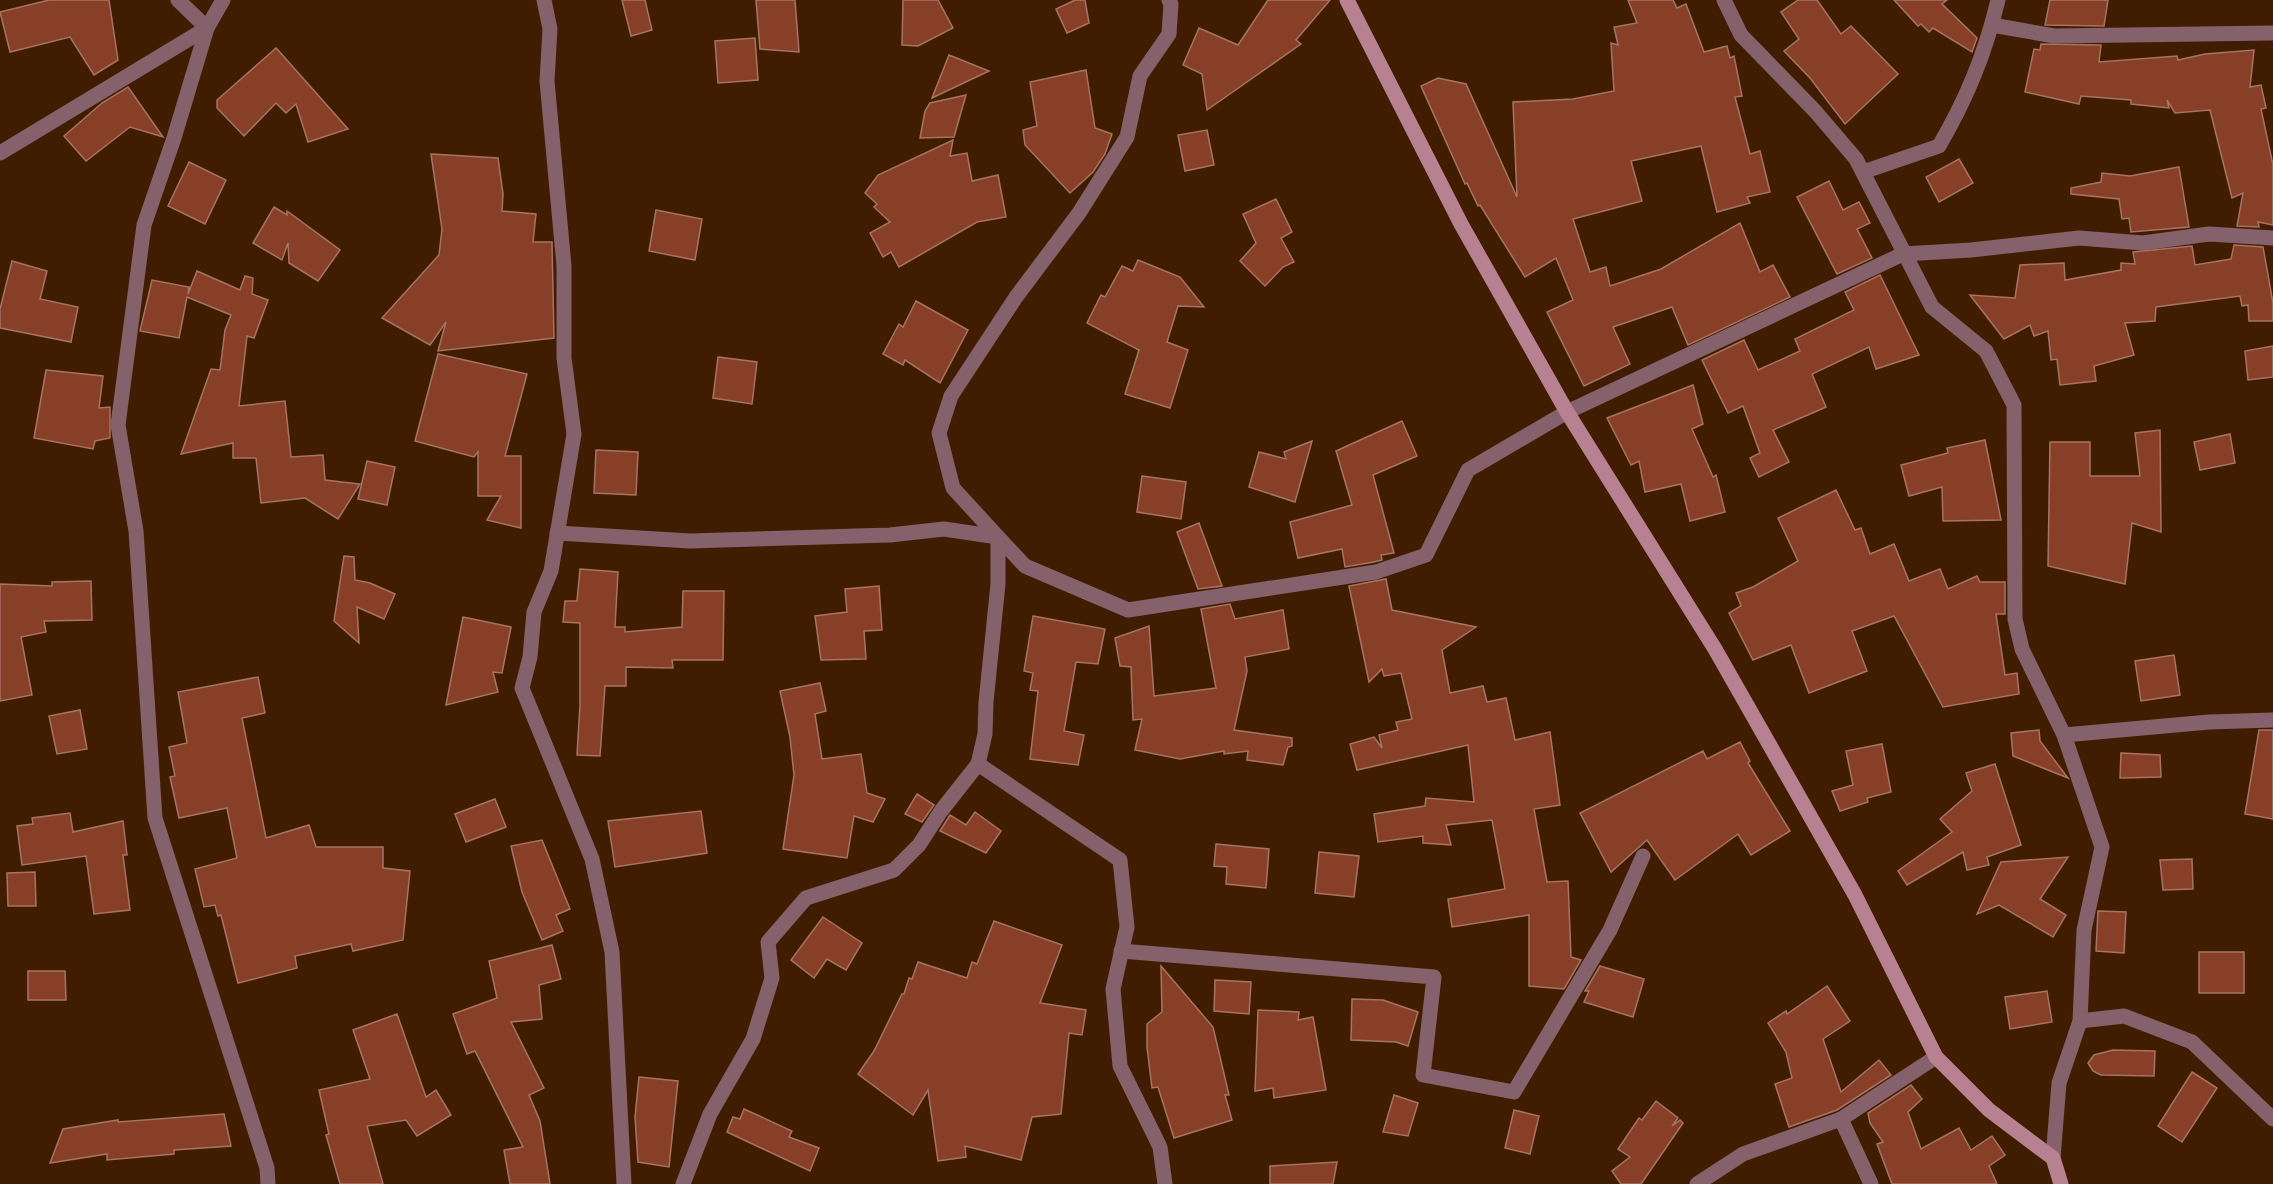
<svg xmlns="http://www.w3.org/2000/svg" width="2273" height="1184" viewBox="0 0 2273 1184" font-family="Arial,sans-serif">
  <style>
    .building { fill: #873f27; stroke: #a77463; stroke-width: 1.5 }
    .lines { fill: none; stroke-linecap: round; stroke-linejoin: round }
    .street { stroke: #84616b; stroke-width: 15 }
    .secondary { stroke: #b88192; stroke-width: 15 }
  </style>
  <rect width="100%" height="100%" fill="#401d00"/>
  <g class="building">
    <path d="M49,0H109L118,60L94,75L70,37L10,52L0,12Z"/>
    <path d="M622,0H645L652,30L631,36Z"/>
    <path d="M756,0H795L799,52L760,49Z"/>
    <path d="M903,0H938L953,28L918,46L902,45Z"/>
    <path d="M1075,0H1085L1089,23L1067,33L1056,9Z"/>
    <path d="M1268,0H1330L1296,40L1301,44L1207,110L1202,74L1183,65L1199,28L1238,45Z"/>
    <path d="M1628,0H1673L1677,8L1686,4L1704,52L1727,46L1730,58L1734,56L1742,96L1735,97L1750,154L1760,151L1770,192L1747,197L1750,203L1717,212L1701,146L1631,161L1642,201L1573,219L1590,272L1606,267L1610,286L1661,269L1740,223L1760,272L1773,265L1790,297L1688,345L1672,307L1613,327L1630,364L1584,386L1547,312L1573,300L1556,258L1525,277L1480,205L1478,206L1467,183L1465,184L1421,86L1438,78L1466,84L1517,197L1513,102L1573,99L1614,91L1611,43L1618,45L1614,27L1637,23Z"/>
    <path d="M1798,0H1817L1841,34L1851,26L1898,74L1845,124L1810,78L1784,51L1799,39L1781,12Z"/>
    <path d="M1894,0H1947L1942,4L1977,38L1972,52L1933,28L1929,32L1921,24L1918,26Z"/>
    <path d="M2050,0H2108L2104,26L2045,25Z"/>
    <path d="M755,38L758,80L718,83L715,41Z"/>
    <path d="M2041,44L2101,45L2099,62L2177,56L2178,60L2205,54L2254,50L2250,87L2261,85L2266,108L2261,109L2273,165V225L2258,222L2259,227L2237,226L2243,193L2232,198L2210,110L2175,113L2167,100L2169,108L2131,104V100L2081,96L2079,104L2025,92L2034,49L2040,50Z"/>
    <path d="M276,48L278,50L348,129L308,142L296,104L286,113L276,103L244,136L217,108V100Z"/>
    <path d="M949,55L989,71L932,98Z"/>
    <path d="M1086,70L1095,128L1112,134L1105,154L1093,172L1070,193L1025,145L1023,130L1037,126L1030,82Z"/>
    <path d="M128,87L163,137L130,127L86,161L64,136L102,103Z"/>
    <path d="M966,95L954,137L920,138L925,111L930,103Z"/>
    <path d="M1207,130L1214,165L1185,171L1178,135Z"/>
    <path d="M953,140L950,156L967,153L972,181L998,175L1006,217L977,222L899,267L891,252L883,257L870,233L890,222L874,207L877,204L865,193L878,175Z"/>
    <path d="M431,154L498,158L503,194L502,211L536,214L533,242H552L554,338L438,351L446,322L430,345L382,318L439,255L442,229Z"/>
    <path d="M1959,159L1973,183L1939,202L1926,177Z"/>
    <path d="M189,162L226,180L205,224L168,206Z"/>
    <path d="M2179,167L2189,227L2131,232L2129,218L2122,219L2119,199L2071,194V188L2101,182L2102,173L2130,176Z"/>
    <path d="M1829,181L1843,210L1859,202L1870,223L1857,229L1872,258L1837,274L1797,197Z"/>
    <path d="M1276,199L1292,232L1281,238L1294,262L1283,267L1265,286L1240,261L1256,243L1243,214Z"/>
    <path d="M274,207L287,215V211L340,250L318,281L289,263L288,243L282,260L253,243Z"/>
    <path d="M656,210L702,219L695,260L649,251Z"/>
    <path d="M2234,245L2263,247L2273,303V321H2249L2248,305L2242,306L2240,296L2156,307L2155,321L2125,323L2134,355L2094,366L2096,381L2060,385L2057,359L2051,360L2048,331L2034,336L2030,325L2004,339L1970,295L2015,298L2020,265L2064,263L2065,280L2121,270V263L2135,264L2133,252L2192,246L2195,265L2231,259Z"/>
    <path d="M1138,260L1180,277L1204,307L1178,306L1167,342L1188,350L1170,408L1125,394L1139,350L1087,323L1101,295L1105,297L1122,266L1133,271Z"/>
    <path d="M12,261L47,271L40,299L78,307L71,342L0,328V309Z"/>
    <path d="M197,271L240,290L245,276L253,278L252,294L268,300L254,338L247,336L239,406L285,401L291,457L323,455L325,480L360,484L338,519L305,498L261,503L256,458H233V443L181,454L211,369L220,370L225,330L231,315L187,297L179,338L140,331L152,280L189,287L188,294Z"/>
    <path d="M1880,275L1919,355L1876,369L1869,347L1812,374L1826,407L1773,430L1789,462L1759,477L1750,458L1760,453L1743,406L1728,413L1702,360L1744,340L1758,370L1800,351L1795,339L1854,310L1845,292Z"/>
    <path d="M916,301L968,330L940,383L905,360L903,365L883,354L899,324L903,327Z"/>
    <path d="M2273,346V377L2248,380L2245,351Z"/>
    <path d="M438,354L527,374L505,456H521V528L487,520L501,496H478V452L474,457L415,441Z"/>
    <path d="M718,357L757,362L752,404L713,398Z"/>
    <path d="M46,370L103,376L99,408L110,407V438L95,441L93,449L34,438Z"/>
    <path d="M1693,385L1703,424L1692,429L1713,477L1716,475L1725,512L1690,521L1681,484L1645,492L1639,461L1631,465L1607,418Z"/>
    <path d="M1402,421L1417,456L1373,475L1394,553L1381,555L1382,560L1374,562L1345,567L1342,549L1298,558L1290,522L1352,505L1336,451Z"/>
    <path d="M2160,430L2161,532L2132,523L2125,584L2048,566L2050,442H2090V476H2140L2135,433Z"/>
    <path d="M2230,434L2235,463L2200,470L2194,442Z"/>
    <path d="M1985,440L2001,520L1943,521L1942,487L1909,496L1901,465L1948,453L1947,448Z"/>
    <path d="M1312,441L1295,502L1249,487L1259,452L1286,459L1284,452Z"/>
    <path d="M596,450L638,452L636,495L594,493Z"/>
    <path d="M367,461L395,467L387,505L358,499Z"/>
    <path d="M1142,476L1186,482L1181,519L1137,512Z"/>
    <path d="M1836,490L1855,530L1861,528L1870,554L1894,544L1909,581L1940,569L1948,589L1977,576L1980,582H2005V614H1996L2005,675L2017,673L2019,694L1943,707L1894,616L1852,631L1867,671L1809,693L1791,645L1753,660L1729,613L1741,606L1736,593L1753,587L1798,561L1778,518Z"/>
    <path d="M1199,523L1222,586L1198,589L1177,532Z"/>
    <path d="M344,556L354,557L355,580L370,583L395,594L384,619L357,607L359,643L334,621Z"/>
    <path d="M580,569L618,572L615,627H625V632L682,627L683,591H724L723,660H672L673,668L626,667V686H605L600,756L577,755L580,705V623L563,622L565,601H577Z"/>
    <path d="M1386,579L1392,610L1476,627L1442,650L1450,693L1483,686L1487,702L1506,698L1515,740L1550,732L1560,805L1534,809L1547,882L1568,881L1571,957L1581,960L1564,989L1529,986V915L1452,927L1448,899L1505,889L1492,820L1446,825L1451,845L1423,843V836L1378,842L1374,814L1425,806L1426,798L1474,802L1468,745L1357,770L1350,744L1374,737L1382,748L1379,735L1398,730L1396,722L1412,719L1401,673L1384,676L1382,669L1369,682L1349,586Z"/>
    <path d="M91,581L92,620L44,621L46,632L21,637L32,695L0,701V584L52,586V582Z"/>
    <path d="M879,586L882,630L864,631L866,659L821,660L815,616L847,612L845,589Z"/>
    <path d="M1230,604L1235,619L1283,610L1289,649L1245,657L1247,671L1234,730L1292,738V746L1288,747L1283,765L1247,760L1248,751L1224,754V751L1180,759L1135,750L1142,719L1133,720L1131,667L1120,666L1115,638L1149,626L1154,696L1216,688L1201,609Z"/>
    <path d="M1033,616L1105,629L1098,664L1076,662L1064,731L1084,735L1078,765L1030,759L1038,691L1030,690L1033,673L1024,671Z"/>
    <path d="M463,617L511,627L502,673L493,672L498,692L446,705Z"/>
    <path d="M2174,655L2180,695L2141,701L2135,661Z"/>
    <path d="M258,677L265,713L242,718L266,838L309,825L316,847H383V868L410,871L403,940L353,951L351,944L295,956L297,968L238,983L221,915L218,916L215,905L204,907L195,869L237,858L227,808L179,818L170,777L175,776L169,747L187,743L178,692Z"/>
    <path d="M820,683L826,711L815,714L822,759L861,754L867,793L885,799L873,822L854,816L847,858L783,849L794,775L790,737L780,691Z"/>
    <path d="M80,710L87,749L57,754L49,716Z"/>
    <path d="M2039,730L2040,741L2068,778L2013,756L2011,733Z"/>
    <path d="M2259,730H2273V819L2245,814Z"/>
    <path d="M1740,742L1750,761L1748,763L1790,831L1751,855L1738,834L1675,880L1647,840L1611,872L1580,813L1703,751L1707,759Z"/>
    <path d="M1882,744L1891,792L1867,798L1868,802L1840,811L1832,791L1853,785L1846,751Z"/>
    <path d="M2121,753L2160,755L2161,777L2120,778Z"/>
    <path d="M1995,764L2021,845L1987,857L1989,865L1967,870L1963,852L1907,885L1898,871L1952,832L1940,819L1972,791L1966,773Z"/>
    <path d="M917,794L934,805L922,822L905,814Z"/>
    <path d="M495,799L506,827L466,842L455,814Z"/>
    <path d="M701,811L707,853L615,867L608,821Z"/>
    <path d="M975,812L1001,831L986,853L940,831L950,815L966,825Z"/>
    <path d="M70,813L73,832L123,821L127,855H123L130,910L94,914L86,856L22,865L17,826L33,824L32,818Z"/>
    <path d="M542,840L570,909L556,915L563,931L542,940L522,892L511,846Z"/>
    <path d="M1216,844L1269,849L1266,888L1226,884L1227,867L1214,866Z"/>
    <path d="M1319,852L1359,856L1354,897L1315,893Z"/>
    <path d="M2068,857L2040,899L2066,915L2053,937L1999,905L1977,914L2001,862Z"/>
    <path d="M2192,859L2193,889L2163,890L2160,860Z"/>
    <path d="M35,872L36,906H8L7,873Z"/>
    <path d="M2098,911L2126,912L2124,953L2096,951Z"/>
    <path d="M823,917L862,943L846,970L827,959L814,978L791,960Z"/>
    <path d="M994,921L1062,945L1040,1003L1086,1010L1082,1035L1069,1033L1061,1114L1032,1117L1021,1160L965,1146L966,1157L938,1161L928,1090L913,1115L858,1074L874,1051L902,994H904L909,978L912,979L918,962L967,978L972,962L977,964Z"/>
    <path d="M552,945L561,979L539,985L542,1019L511,1022L544,1088L529,1095L540,1121L550,1184H510L504,1150L523,1147L475,1051L467,1054L453,1014L497,998L489,961Z"/>
    <rect x="2199" y="952" width="45" height="41"/>
    <path d="M1161,966L1213,1027L1229,1095H1225L1232,1120L1174,1138L1158,1087L1152,1088L1147,1047V1024L1162,1012Z"/>
    <path d="M1600,966L1644,979L1633,1017L1584,1002L1589,991H1585Z"/>
    <path d="M28,971H65L66,1000H28Z"/>
    <path d="M1215,980L1251,982L1249,1014L1214,1011Z"/>
    <path d="M1827,986L1850,1021L1823,1039L1841,1092L1879,1060L1891,1075L1837,1110L1789,1127L1775,1084L1792,1078L1786,1052L1768,1023L1786,1011L1787,1014Z"/>
    <path d="M2047,991L2052,1022L2010,1029L2005,997Z"/>
    <path d="M1352,999L1383,1000L1418,1012L1408,1046L1396,1042L1351,1040Z"/>
    <path d="M1258,1010L1299,1012L1298,1020L1313,1017L1326,1090L1274,1098L1273,1088L1255,1091Z"/>
    <path d="M397,1014L426,1097L436,1090L451,1115L417,1136L406,1120L367,1126L383,1184H340L326,1135L329,1134L319,1090L370,1079L353,1030Z"/>
    <path d="M2113,1050L2155,1051L2154,1076L2101,1075L2093,1071L2088,1063L2094,1055Z"/>
    <path d="M2192,1072L2217,1088L2182,1142L2158,1126Z"/>
    <path d="M639,1077L678,1081L669,1167L638,1162L635,1117Z"/>
    <path d="M1911,1085L1922,1099L1908,1112L1921,1149L1959,1128L1971,1150L1992,1136L2005,1155L1989,1166L1997,1184H1892L1877,1144L1883,1142L1870,1123L1868,1113Z"/>
    <path d="M1394,1095L1418,1103L1408,1136L1383,1132Z"/>
    <path d="M1656,1101L1678,1118L1672,1126L1680,1120L1683,1123L1641,1184H1621L1612,1171L1630,1157L1618,1149L1639,1118L1642,1120Z"/>
    <path d="M744,1109L792,1131L789,1137L819,1148L810,1171L727,1132L733,1117L740,1119Z"/>
    <path d="M1514,1110L1539,1116L1530,1154L1505,1148Z"/>
    <path d="M224,1114L231,1146L174,1150V1154L107,1160V1154L50,1163L63,1129L118,1120V1122Z"/>
    <path d="M1337,1162L1333,1184H1270V1166Z"/>
  </g>
  <g class="lines">
    <g class="street">
      <path d="M178,0L207,28L174,138L144,225L118,425L136,531L155,818L267,1168L268,1184"/>
      <path d="M544,0L550,29L547,81L564,266V358L574,434L551,571L534,612L530,657L522,688L592,859L612,952L624,1184"/>
      <path d="M1724,0L1741,35L1815,111L1856,159L1932,307L1986,351L2014,405L2015,619L2022,649L2064,735L2102,847L2084,930L2080,1021L2059,1083L2053,1158"/>
      <path d="M1992,25L2054,36L2273,33"/>
      <path d="M0,153L207,28L223,0"/>
      <path d="M1863,172L1939,146C1967,98 1985,54 1998,0"/>
      <path d="M557,533L690,541L890,535L944,529L998,537L1025,566L1128,610L1376,572L1426,555L1468,470L1567,412L1903,254L1971,250L2079,238L2143,243L2209,234L2273,238"/>
      <path d="M2064,735L2209,722L2273,720"/>
      <path d="M978,764L1120,860L1127,927L1113,989L1120,1066L1160,1147L1165,1184"/>
      <path d="M1121,951L1434,977L1423,1075L1514,1092L1610,930L1643,856"/>
      <path d="M2080,1021L2124,1016L2192,1042L2273,1119"/>
      <path d="M1841,1119L1871,1184"/>
      <path d="M683,1184L710,1114L753,1039L772,978L768,942L806,898L894,870L919,845L941,811L978,764L985,734L986,702L998,584V537L953,488L939,433L951,396L1016,297L1079,213L1127,137L1140,76L1169,34L1171,4L1169,0"/>
      <path d="M1697,1184L1743,1154L1841,1119L1936,1057"/>
    </g>
    <path class="secondary" d="M1347,0L1461,224L1567,412L1715,649L1855,895L1936,1057L1989,1110L2053,1158L2061,1184"/>
  </g>
</svg>
